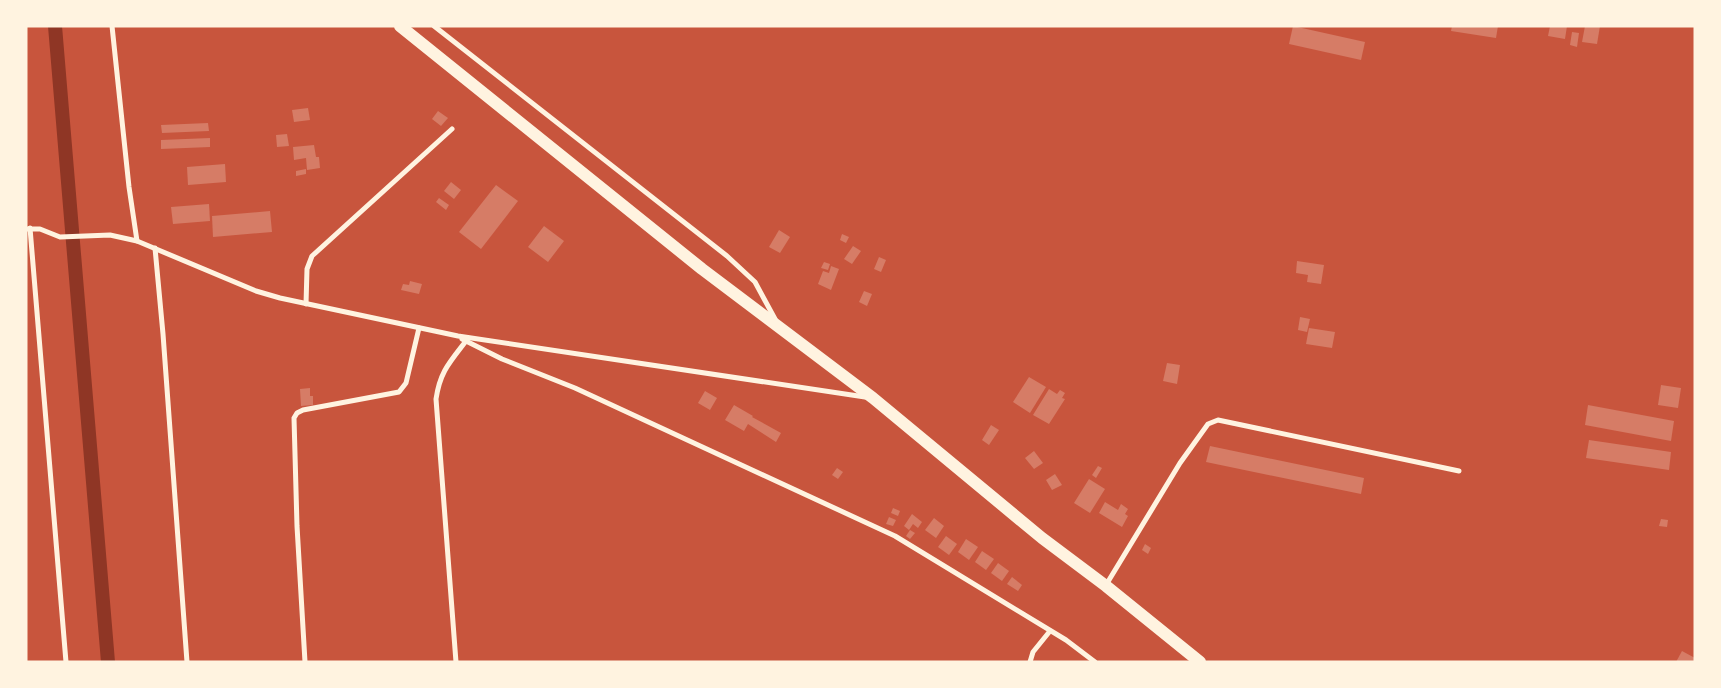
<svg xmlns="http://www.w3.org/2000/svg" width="1721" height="688" viewBox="0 0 1721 688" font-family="Jost,sans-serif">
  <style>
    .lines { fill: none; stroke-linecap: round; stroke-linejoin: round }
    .canal { stroke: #8f3625; stroke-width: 14 }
    .building { fill: #d67c66 }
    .minor { stroke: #fff3e0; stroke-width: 5 }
    .trunk { stroke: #fff3e0; stroke-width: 12 }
  </style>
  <rect width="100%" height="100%" fill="#c8553d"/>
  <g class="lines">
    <path class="canal" d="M55,26L108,662"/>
  </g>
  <g class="building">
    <path d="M1293,26L1365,42L1361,60L1289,44Z"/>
    <path d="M1452,26H1498L1496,38L1451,31Z"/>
    <path d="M1550,26H1567L1565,39L1548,36Z"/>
    <path d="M1585,26H1600L1597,44L1582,42Z"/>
    <path d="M1572,32L1579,33L1577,47L1570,45Z"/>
    <path d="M308,108L310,120L294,122L292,110Z"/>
    <path d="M438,111L448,118L441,126L432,119Z"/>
    <path d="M208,123L209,131L162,133L161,125Z"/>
    <path d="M287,134L289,146L277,147L276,135Z"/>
    <path d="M210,138V147L161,149V140Z"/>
    <path d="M314,145L316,157H319L320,168L307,170L306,158L294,160L293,147Z"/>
    <path d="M225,164L226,182L188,185L187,167Z"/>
    <path d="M306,169V174L296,176V171Z"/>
    <path d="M451,182L461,190L454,199L444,191Z"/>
    <path d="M496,185L518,201L481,249L459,232Z"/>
    <path d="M439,198L449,205L446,210L436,202Z"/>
    <path d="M209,204L210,221L173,224L171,207Z"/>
    <path d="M270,211L272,232L213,237L212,216Z"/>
    <path d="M544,226L564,241L548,262L528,247Z"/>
    <path d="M779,230L790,237L780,253L769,247Z"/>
    <path d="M842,234L849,237L846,243L840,240Z"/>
    <path d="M853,246L861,251L852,264L844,259Z"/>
    <path d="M879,257L886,260L881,272L874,269Z"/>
    <path d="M1297,261L1324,265L1321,284L1307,282L1308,275L1296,273Z"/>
    <path d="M824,262L830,264L828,270L821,268Z"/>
    <path d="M831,266L839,269L831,290L818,284L823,271L829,273Z"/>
    <path d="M410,281L422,284L419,294L401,290L403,284L409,285Z"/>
    <path d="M864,291L872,294L867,306L859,302Z"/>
    <path d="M1300,317L1310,319L1307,332L1298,330Z"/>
    <path d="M1309,328L1335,332L1332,348L1306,344Z"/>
    <path d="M1167,363L1180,365L1177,384L1163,381Z"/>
    <path d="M1029,377L1046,387L1030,413L1013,402Z"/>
    <path d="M1661,385L1681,388L1678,408L1658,405Z"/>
    <path d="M310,388V396H313V405L301,406L300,389Z"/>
    <path d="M1049,389L1057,394L1060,390L1065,393L1062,398L1065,399L1049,424L1033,415Z"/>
    <path d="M705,391L717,398L710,410L698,403Z"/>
    <path d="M734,405L753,416L752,417L781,433L776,442L748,424L744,431L725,420Z"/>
    <path d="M1588,405L1674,421L1671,441L1585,425Z"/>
    <path d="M991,425L999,430L989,445L982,440Z"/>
    <path d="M1589,440L1671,452L1669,470L1586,458Z"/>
    <path d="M1210,446L1364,478L1361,494L1206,462Z"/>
    <path d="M1034,451L1043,463L1034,469L1025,458Z"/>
    <path d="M1098,466L1102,468L1096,478L1092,475Z"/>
    <path d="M837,468L843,472L838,479L832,475Z"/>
    <path d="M1055,474L1062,485L1052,490L1046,480Z"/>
    <path d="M1089,479L1105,489L1090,513L1074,503Z"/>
    <path d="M1105,502L1118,510L1121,504L1128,509L1125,514L1128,516L1122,527L1099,513Z"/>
    <path d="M893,508L900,511L898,516L891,513Z"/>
    <path d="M912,514L922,522L918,528L913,524L909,530L904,526Z"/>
    <path d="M889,517L896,520L893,526L886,524Z"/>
    <path d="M934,518L944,526L936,538L925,530Z"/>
    <path d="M1661,519L1668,520L1667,527L1659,526Z"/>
    <path d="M910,530L915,533L910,539L906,536Z"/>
    <path d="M946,536L957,544L949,555L938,547Z"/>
    <path d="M966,539L978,547L969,560L958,552Z"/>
    <path d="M1145,544L1151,548L1148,554L1142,550Z"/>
    <path d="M982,551L994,559L986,570L975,562Z"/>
    <path d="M998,563L1009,571L1002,581L991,573Z"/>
    <path d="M1012,577L1022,585L1018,591L1007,584Z"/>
    <path d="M1682,651L1695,658V662H1676Z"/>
  </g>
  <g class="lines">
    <g class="minor">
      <path d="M112,26L129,187L137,241"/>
      <path d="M434,26L727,256L755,282L775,319"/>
      <path d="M30,228L66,662"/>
      <path d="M26,229H40L60,237L110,235L137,241L256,291L280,298L458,336L865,397"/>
      <path d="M155,248L163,334L187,662"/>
      <path d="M306,304L307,269L312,256L452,129"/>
      <path d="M462,339L502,359L575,388L895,536L1066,640L1095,662"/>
      <path d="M1106,585L1180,463L1208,424L1218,420L1459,471"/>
      <path d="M305,662L297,526L294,418L297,413L303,410L399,392L406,383L419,328"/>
      <path d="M456,662L436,399C440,372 449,363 466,341"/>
      <path d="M1030,662L1033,652L1050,631"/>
    </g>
    <path class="trunk" d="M400,26L702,269L873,398L1042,538L1106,586L1200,662"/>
  </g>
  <rect width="1721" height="688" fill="none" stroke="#fff3e0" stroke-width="55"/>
</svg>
